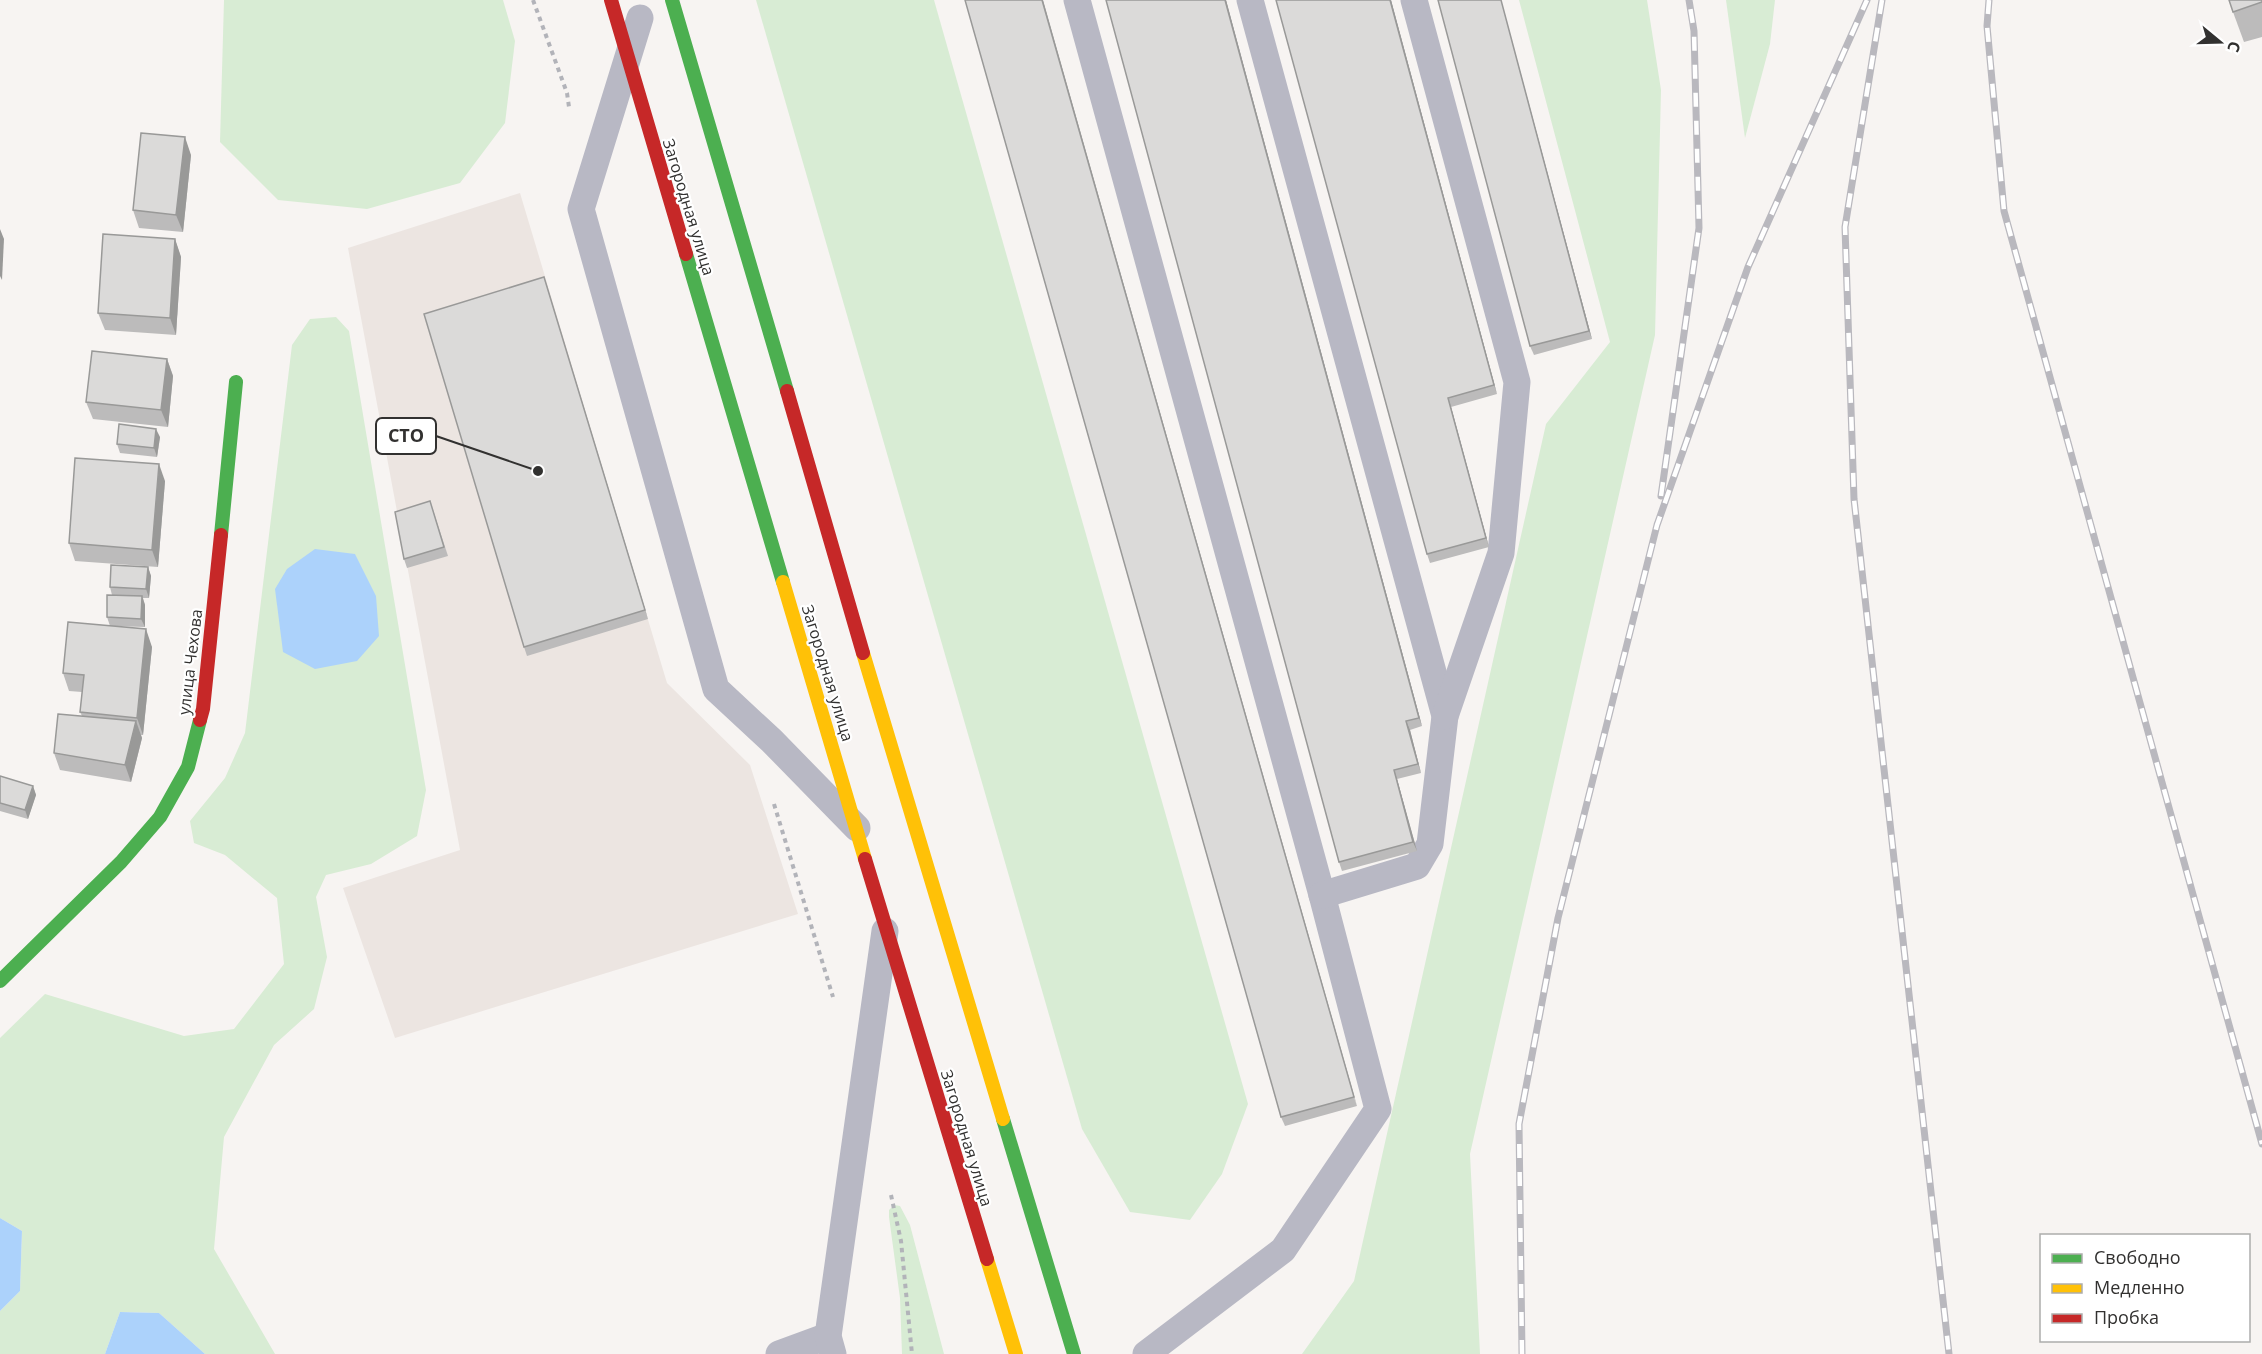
<svg xmlns="http://www.w3.org/2000/svg" width="2262" height="1354" viewBox="0 0 2262 1354" font-family="'Open Sans',sans-serif">
  <style>
    .built { fill: #ece5e1 }
    .green { fill: #d8ecd4 }
    .water { fill: #acd2fb }
    .lines { fill: none; stroke-linecap: round; stroke-linejoin: round }
    .path { stroke: #b2b3b9; stroke-width: 4; stroke-dasharray: 4.5 4.5; stroke-linecap: butt }
    .lane { stroke: #b8b8c4; stroke-width: 27 }
    .fast { stroke: #4caf50; stroke-width: 14 }
    .slow { stroke: #ffc107; stroke-width: 14 }
    .jam { stroke: #c62828; stroke-width: 14 }
    .rail-casing { stroke: #b9b8be; stroke-width: 7 }
    .rail { stroke: #fff; stroke-width: 4.5; stroke-dasharray: 14; stroke-linecap: butt }
    .wall { fill: #bcbbbb }
    .shaded-wall { fill: #999998 }
    .building { fill: #dbdad9; stroke: #999998; stroke-width: 1.5 }
    .labels { text-anchor: middle; dominant-baseline: central; stroke-width: 4.5; stroke-linejoin: round; paint-order: stroke }
    .street-label { font-size: 16px; fill: #323130; stroke: #fff }
    .leader { fill: none; stroke: #323130; stroke-width: 2 }
    .callout-dot { fill: #323130; stroke: #fff; stroke-width: 2 }
    .callout { fill: #fff; stroke: #323130; stroke-width: 2 }
    .callout-label { font-size: 18px; text-anchor: middle; font-weight: bold; fill: #323130 }
  </style>
  <rect width="100%" height="100%" fill="#f7f4f2"/>
  <path class="built" d="M520,193L667,683L750,765L798,914L395,1038L343,888L460,850L348,248Z"/>
  <g class="green">
    <path d="M224,0H503L515,41L505,123L460,183L367,209L278,200L220,142Z"/>
    <path d="M756,0H934L1248,1104L1222,1174L1190,1220L1130,1212L1082,1129Z"/>
    <path d="M1519,0H1647L1661,90L1655,335L1470,1154L1480,1354H1302L1354,1281L1546,424L1610,342Z"/>
    <path d="M1726,0H1775L1770,44L1745,138Z"/>
    <path d="M336,317L349,331L426,790L417,836L371,864L326,875L316,897L327,957L314,1009L274,1045L224,1137L214,1249L275,1354H205L159,1313L120,1312L105,1354H0V1311L20,1291L22,1231L0,1218V1038L45,994L184,1036L234,1029L284,964L277,898L225,855L194,843L190,821L225,778L245,733L292,345L310,319Z"/>
    <path d="M894,1205L900,1206L910,1225L944,1354H902L900,1298L889,1217V1210Z"/>
  </g>
  <g class="water">
    <path d="M315,549L355,554L376,596L379,636L357,661L315,669L283,652L275,589L287,569Z"/>
    <path d="M0,1218L22,1231L20,1291L0,1311Z"/>
    <path d="M120,1312L159,1313L205,1354H105Z"/>
  </g>
  <g class="lines">
    <g class="path">
      <path d="M533,0L567,93L569,107"/>
      <path d="M774,804L833,997"/>
      <path d="M891,1195L901,1241L912,1354"/>
    </g>
    <g class="lane">
      <path d="M1077,0L1322,895L1378,1109L1283,1250L1146,1354"/>
      <path d="M1250,0L1445,716L1430,844L1417,866L1322,895"/>
      <path d="M1414,0L1517,382L1501,553L1445,716"/>
      <path d="M640,18L581,209L716,689L772,741L857,828"/>
      <path d="M779,1354L828,1336"/>
      <path d="M833,1354L828,1336L885,931"/>
    </g>
    <g class="fast">
      <path d="M672,0L787,391"/>
      <path d="M686,254L783,582"/>
      <path d="M221,535L236,382"/>
      <path d="M0,981L121,862L160,817L188,767L200,720"/>
      <path d="M1003,1119L1074,1354"/>
    </g>
    <g class="slow">
      <path d="M783,582L865,859"/>
      <path d="M863,653L1003,1119"/>
      <path d="M987,1259L1016,1354"/>
    </g>
    <g class="jam">
      <path d="M611,0L686,254"/>
      <path d="M787,391L863,653"/>
      <path d="M200,720L203,709L221,535"/>
      <path d="M865,859L987,1259"/>
    </g>
    <defs>
      <g id="rail">
        <path d="M1882,0L1845,227L1854,499L1949,1354"/>
        <path d="M1989,0L1987,26L2004,211L2262,1144"/>
        <path d="M1661,496L1699,228L1694,31L1689,0"/>
        <path d="M1522,1354L1519,1124L1558,918L1657,525L1748,267L1867,0"/>
      </g>
    </defs>
    <use href="#rail" class="rail-casing"/>
    <use href="#rail" class="rail"/>
  </g>
  <g class="wall">
    <path d="M965,0L1357,1106L1285,1126L1281,1117Z"/>
    <path d="M1106,0H1226L1422,726L1410,730L1421,773L1397,779L1417,851L1342,871L1339,862Z"/>
    <path d="M1276,0H1391L1497,394L1451,407L1489,547L1430,563L1427,554Z"/>
    <path d="M1438,0H1501L1592,339L1534,355L1530,346Z"/>
    <path d="M2262,0V37L2244,42L2233,12Z"/>
    <path d="M191,155L183,232L139,228L133,210Z"/>
    <path d="M175,239L181,257L176,335L105,330L98,313Z"/>
    <path d="M544,277L648,619L527,656L524,647Z"/>
    <path d="M167,359L173,376L168,427L93,419L86,402Z"/>
    <path d="M160,437L157,457L120,453L117,444Z"/>
    <path d="M165,481L158,567L75,561L69,543Z"/>
    <path d="M433,510L448,556L407,568L404,559Z"/>
    <path d="M148,567L151,576L149,598H143L145,605V627L110,626L152,647L143,735H141L142,738L131,782L60,770L54,753L82,716L80,712L82,692L69,691L63,673L110,626L107,617L112,595L110,587Z"/>
    <path d="M0,776L33,786L36,795L28,819L0,811Z"/>
  </g>
  <g class="shaded-wall">
    <path d="M1042,0H1043L1357,1106L1354,1097Z"/>
    <path d="M1225,0H1226L1422,726L1419,718Z"/>
    <path d="M1390,0H1391L1497,394L1494,385Z"/>
    <path d="M1501,0L1592,339L1589,331Z"/>
    <path d="M185,137L191,155L183,232L176,215Z"/>
    <path d="M0,229L4,239L2,280L0,276Z"/>
    <path d="M175,239L181,257L176,335L170,318Z"/>
    <path d="M544,277L547,286L648,619L645,610Z"/>
    <path d="M167,359L173,376L168,427L161,410Z"/>
    <path d="M1448,398L1451,407L1489,547L1486,538Z"/>
    <path d="M156,429L160,437L157,457L154,448Z"/>
    <path d="M159,464L165,481L158,567L152,550Z"/>
    <path d="M148,567L151,576L149,598L146,589Z"/>
    <path d="M142,596L145,605V627L141,619Z"/>
    <path d="M146,629L152,647L143,735L137,718Z"/>
    <path d="M136,721L142,738L131,782L125,765Z"/>
    <path d="M1406,721L1410,730L1421,773L1418,764Z"/>
    <path d="M1394,770L1397,779L1417,851L1413,842Z"/>
    <path d="M33,786L36,795L28,819L25,810Z"/>
  </g>
  <g class="building">
    <path d="M965,0H1042L1354,1097L1281,1117Z"/>
    <path d="M1106,0H1225L1419,718L1406,721L1418,764L1394,770L1413,842L1339,862Z"/>
    <path d="M1276,0H1390L1494,385L1448,398L1486,538L1427,554Z"/>
    <path d="M1438,0H1501L1589,331L1530,346Z"/>
    <path d="M2229,0H2262V2L2233,12Z"/>
    <path d="M141,133L185,137L176,215L133,210Z"/>
    <path d="M103,234L175,239L170,318L98,313Z"/>
    <path d="M544,277L645,610L524,647L424,314Z"/>
    <path d="M92,351L167,359L161,410L86,402Z"/>
    <path d="M119,424L156,429L154,448L117,444Z"/>
    <path d="M75,458L159,464L152,550L69,543Z"/>
    <path d="M430,501L444,547L404,559L395,512Z"/>
    <path d="M111,565L148,567L146,589L110,587Z"/>
    <path d="M107,595L142,596L141,619L107,617Z"/>
    <path d="M68,622L146,629L137,718L80,712L84,675L63,673Z"/>
    <path d="M58,714L136,721L125,765L54,753Z"/>
    <path d="M0,776L33,786L25,810L0,803Z"/>
  </g>
  <g class="labels">
    <g class="street-label">
      <text transform="translate(689 207) rotate(73)">Загородная улица</text>
      <text transform="translate(190 662) rotate(-83)">улица Чехова</text>
      <text transform="translate(828 673) rotate(73)">Загородная улица</text>
      <text transform="translate(967 1138) rotate(73)">Загородная улица</text>
    </g>
  </g>
  <path class="leader" d="M538 471L436 436"/>
  <circle class="callout-dot" cx="538" cy="471" r="6"/>
  <rect class="callout" x="376" y="418" width="60" height="36" rx="6"/>
  <g class="callout-label">
    <text x="406" y="442">СТО</text>
  </g>
  <rect x="2040" y="1234" width="210" height="108" fill="#ffffff" stroke="#adadac" stroke-width="1.5"/>
  <rect x="2052" y="1254" width="30" height="9" fill="#4caf50" stroke="#adadac" stroke-width="1.5"/>
  <text x="2094" y="1264" font-size="18" fill="#323130">Свободно</text>
  <rect x="2052" y="1284" width="30" height="9" fill="#ffc107" stroke="#adadac" stroke-width="1.5"/>
  <text x="2094" y="1294" font-size="18" fill="#323130">Медленно</text>
  <rect x="2052" y="1314" width="30" height="9" fill="#c62828" stroke="#adadac" stroke-width="1.5"/>
  <text x="2094" y="1324" font-size="18" fill="#323130">Пробка</text>
  <g transform="translate(2220 42) rotate(109)" stroke="#ffffff" stroke-width="4.5" paint-order="stroke">
  <path d="M0-4.5L10 22L0 15L-10 22Z" fill="#323130"/>
  <text y="-9" font-size="16" font-weight="bold" text-anchor="middle" fill="#323130">С</text>
  </g>
</svg>
